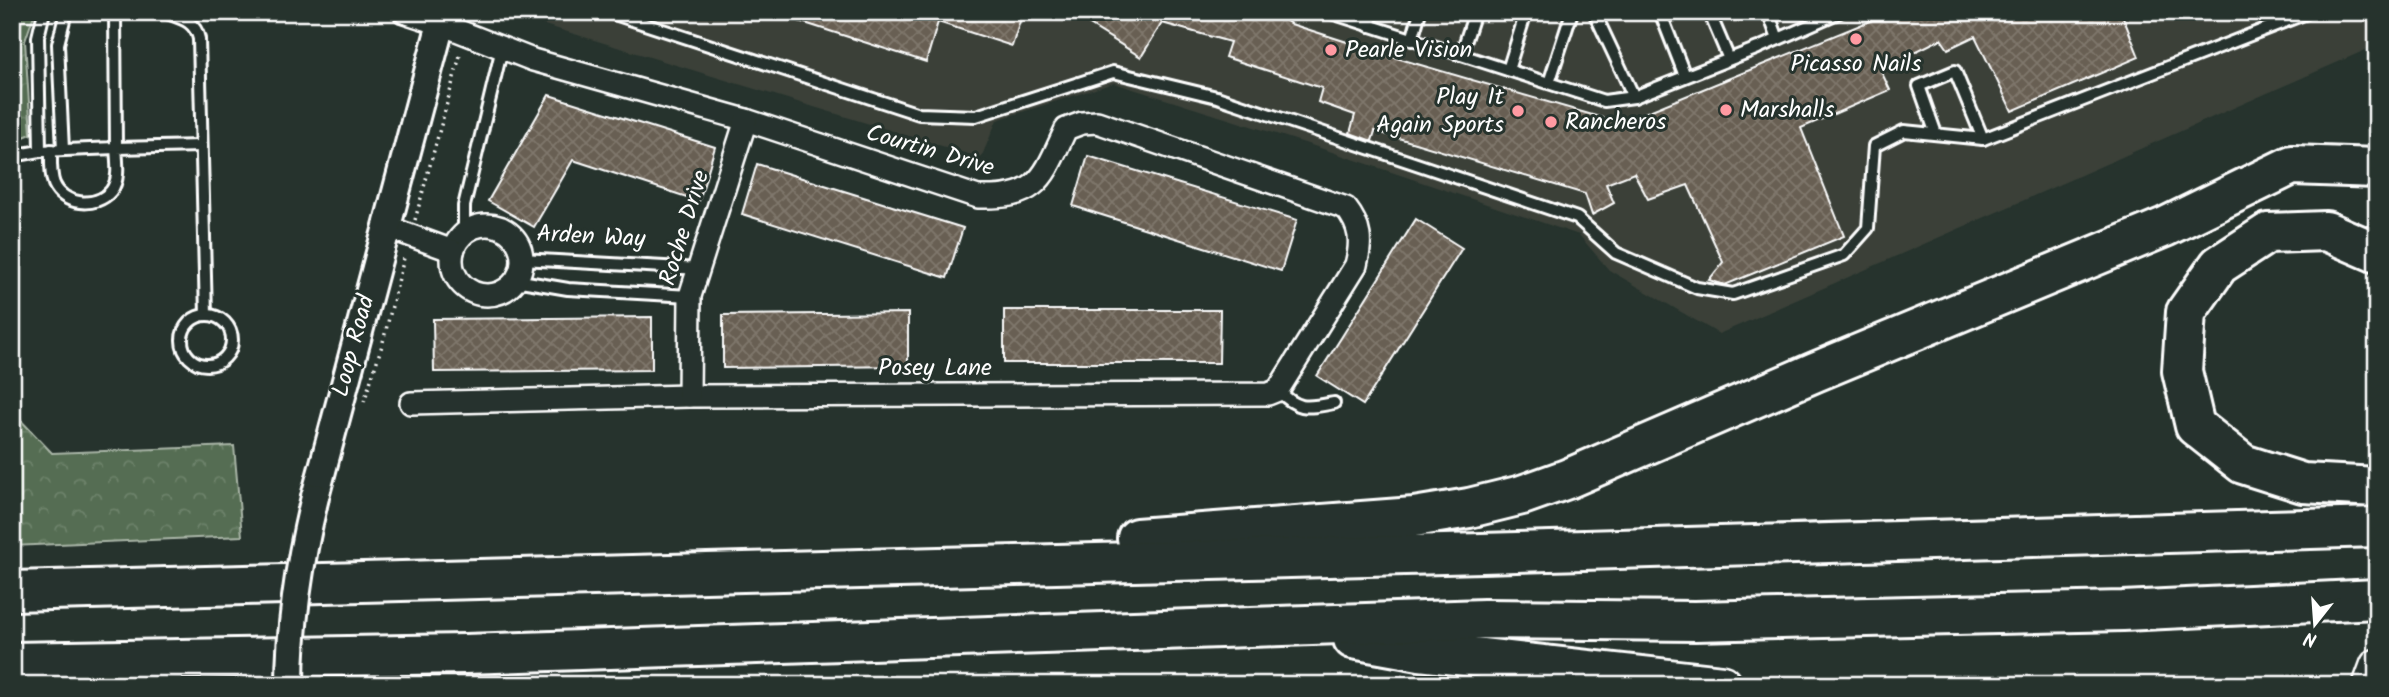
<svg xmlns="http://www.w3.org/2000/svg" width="2389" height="697" viewBox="0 0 2389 697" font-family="Kalam,sans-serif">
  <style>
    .built { fill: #3a4038 }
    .forest { fill: url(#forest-crowns); stroke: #aab6a8; stroke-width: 2 }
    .building { fill: url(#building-cross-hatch); stroke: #fff; stroke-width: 2 }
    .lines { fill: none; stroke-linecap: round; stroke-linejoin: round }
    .service-casing { stroke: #fff; stroke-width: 16 }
    .minor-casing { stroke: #fff; stroke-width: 26 }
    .tertiary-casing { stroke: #fff; stroke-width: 32 }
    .primary-casing { stroke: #fff; stroke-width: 38 }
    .motorway-casing { stroke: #fff; stroke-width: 44 }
    .path { stroke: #fff; stroke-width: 3.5; stroke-dasharray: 2 5; stroke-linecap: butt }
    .service { stroke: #26332d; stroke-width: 10 }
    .minor { stroke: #26332d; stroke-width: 21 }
    .tertiary { stroke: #26332d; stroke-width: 26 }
    .primary { stroke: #26332d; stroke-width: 33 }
    .motorway { stroke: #26332d; stroke-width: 38 }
    .tertiary-bridge-casing { stroke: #fff; stroke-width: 32; stroke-linecap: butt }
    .tertiary-bridge { stroke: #26332d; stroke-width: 26 }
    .poi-dot { fill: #ff9aa2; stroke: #26332d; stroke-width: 2.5 }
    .labels { text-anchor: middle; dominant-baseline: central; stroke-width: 6; stroke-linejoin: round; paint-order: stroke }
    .poi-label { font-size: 24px; fill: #fff; stroke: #26332d; text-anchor: start }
    .street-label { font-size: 24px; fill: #fff; stroke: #26332d }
  </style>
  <defs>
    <pattern id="forest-crowns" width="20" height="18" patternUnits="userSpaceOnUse" patternTransform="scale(1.75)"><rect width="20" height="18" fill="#556d52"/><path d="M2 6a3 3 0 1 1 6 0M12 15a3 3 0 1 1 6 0" fill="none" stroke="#6e836c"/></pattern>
    <pattern id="building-cross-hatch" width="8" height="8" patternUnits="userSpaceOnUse" patternTransform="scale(1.75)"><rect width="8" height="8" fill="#685f52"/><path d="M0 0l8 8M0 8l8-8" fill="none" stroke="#7f776c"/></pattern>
  </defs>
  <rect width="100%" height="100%" fill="#26332d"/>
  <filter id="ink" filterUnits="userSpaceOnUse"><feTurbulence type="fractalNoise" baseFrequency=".0143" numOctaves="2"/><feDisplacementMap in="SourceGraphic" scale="14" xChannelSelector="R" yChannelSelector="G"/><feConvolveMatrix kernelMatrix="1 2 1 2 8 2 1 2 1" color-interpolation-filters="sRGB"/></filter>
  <g filter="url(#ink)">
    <path class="built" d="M502,12H2377V45L1719,334L1609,270L1579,235L1314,146L1114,83L997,120L981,158Z"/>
    <g class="forest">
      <path d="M12,12H35L25,41L31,134L12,142Z"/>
      <path d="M12,411L52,453L234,446L242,536L12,546Z"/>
    </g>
    <g class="building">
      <path d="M781,12H1023L1012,46L938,22L926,62L780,15Z"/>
      <path d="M1069,12H1273L1291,24L1400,59L1620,123L1892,12H2121L2139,57L2012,111L1975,36L1948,49L1941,39L1880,69L1890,90L1801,128L1844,236L1725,285L1709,280L1723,262L1688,185L1648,199L1634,173L1606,184L1614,203L1592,215L1585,194L1375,131L1372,141L1350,133L1355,115L1318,102L1322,88L1225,57L1230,42L1162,23L1141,57Z"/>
      <path d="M549,95L715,147L699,201L573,160L534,227L488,201Z"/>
      <path d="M1088,156L1297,220L1281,271L1073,206Z"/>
      <path d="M757,164L963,228L947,278L742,214Z"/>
      <path d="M1416,219L1462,248L1363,405L1317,376Z"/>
      <path d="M1004,310H1220L1219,363H1004Z"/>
      <path d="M908,313V366L723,368V315Z"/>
      <path d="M652,317V370L434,372L433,319Z"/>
    </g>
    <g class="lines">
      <defs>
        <g id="service">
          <path d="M164,12C180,18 195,20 199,39L206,315"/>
          <path d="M608,12L919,114L976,116L1113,72L1217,97L1577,218L1616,253L1697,288L1733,294L1844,255L1868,228L1874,146L1904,131L1983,139L2309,12"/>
          <path d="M1328,12L1604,101L1634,97L1758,48L1840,12"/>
          <path d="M1594,12L1634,97"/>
          <path d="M1660,12L1685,76"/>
          <path d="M1709,12L1729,59"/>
          <path d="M1768,12L1778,39"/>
          <path d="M1369,26L1373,12"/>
          <path d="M1412,40L1420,12"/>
          <path d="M1461,55L1475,12"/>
          <path d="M1508,70L1526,12"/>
          <path d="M1549,83L1572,12"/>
          <path d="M1936,134L1919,86L1955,71L1983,139"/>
          <path d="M51,150C51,161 50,174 54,184C63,205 96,209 111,191C120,180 117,162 116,148L201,146"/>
          <path d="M63,150L58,44L66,12"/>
          <path d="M40,151L38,37L44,12"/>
          <path d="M12,156L40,151L116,148L115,12"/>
          <path d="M464,233V206L502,48"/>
          <path d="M522,259L700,269"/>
          <path d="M515,280L568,289L690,296"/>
          <circle cx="207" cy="340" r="25"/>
          <path d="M1278,390C1298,411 1307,408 1334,403"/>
        </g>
        <g id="minor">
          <path d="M404,12L441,24L533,60L746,120L978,197C1039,199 1043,178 1066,129L1082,123L1097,122L1346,208C1361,227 1362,242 1356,265L1278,390L1268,394L689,396L411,403"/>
          <circle cx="487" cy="260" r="35"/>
          <path d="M387,227L453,251"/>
          <path d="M689,396L690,296L746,120"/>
        </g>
        <path id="tertiary" d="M315,497L444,12"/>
        <path id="primary" d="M2370,685L2377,666"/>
        <g id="motorway">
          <path d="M2377,253L2326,231L2268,233L2219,265L2186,312L2182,371L2195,426L2243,464L2303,483L2377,487"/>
          <path d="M1137,538L1414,517L1469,508L1522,495L1567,479L1815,372L2165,227L2292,165L2377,168"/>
          <path d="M12,591L1482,553L2377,527"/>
          <path d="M1353,639L1420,651L1722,685"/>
          <path d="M12,662L465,654L1484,619L1695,621L2123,611L2377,599"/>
        </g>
      </defs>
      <use href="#service" class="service-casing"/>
      <use href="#minor" class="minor-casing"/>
      <use href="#tertiary" class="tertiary-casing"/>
      <use href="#primary" class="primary-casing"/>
      <use href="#motorway" class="motorway-casing"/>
      <g class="path">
        <path d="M415,220L461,52"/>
        <path d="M364,402L383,342L405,254"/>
      </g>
      <use href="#service" class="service"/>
      <use href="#minor" class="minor"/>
      <use href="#tertiary" class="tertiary"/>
      <use href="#primary" class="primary"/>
      <use href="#motorway" class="motorway"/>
      <defs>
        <path id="tertiary-bridge" d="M290,685C290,622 300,559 315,497"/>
      </defs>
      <use href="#tertiary-bridge" class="tertiary-bridge-casing"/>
      <use href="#tertiary-bridge" class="tertiary-bridge"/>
    </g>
  </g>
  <g class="poi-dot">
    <circle cx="1856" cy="39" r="7"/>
    <circle cx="1331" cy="50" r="7"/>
    <circle cx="1726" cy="110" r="7"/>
    <circle cx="1518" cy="111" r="7"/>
    <circle cx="1551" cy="122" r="7"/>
  </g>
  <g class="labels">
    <g class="poi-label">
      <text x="1345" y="50">Pearle Vision</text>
      <text x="1856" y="64" text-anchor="middle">Picasso Nails</text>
      <text x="1504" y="97" text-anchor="end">Play It<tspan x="1504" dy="28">Again Sports</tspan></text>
      <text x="1740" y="110">Marshalls</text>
      <text x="1565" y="122">Rancheros</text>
    </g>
    <g class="street-label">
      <text transform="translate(930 151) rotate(16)">Courtin Drive</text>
      <text transform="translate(685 228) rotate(-73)">Roche Drive</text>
      <text transform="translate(591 237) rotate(3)">Arden Way</text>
      <text transform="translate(354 346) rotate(-75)">Loop Road</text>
      <text x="935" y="368">Posey Lane</text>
    </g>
  </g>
  <rect width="2389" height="697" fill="none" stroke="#26332d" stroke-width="42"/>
  <rect x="21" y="21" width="2347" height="655" fill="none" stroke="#fff" stroke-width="2.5" filter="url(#ink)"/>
  <g transform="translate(2315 624) rotate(197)" stroke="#26332d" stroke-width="5" paint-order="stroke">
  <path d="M0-5L12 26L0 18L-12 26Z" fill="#ffffff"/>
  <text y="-10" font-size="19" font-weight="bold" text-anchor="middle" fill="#ffffff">N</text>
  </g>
</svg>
